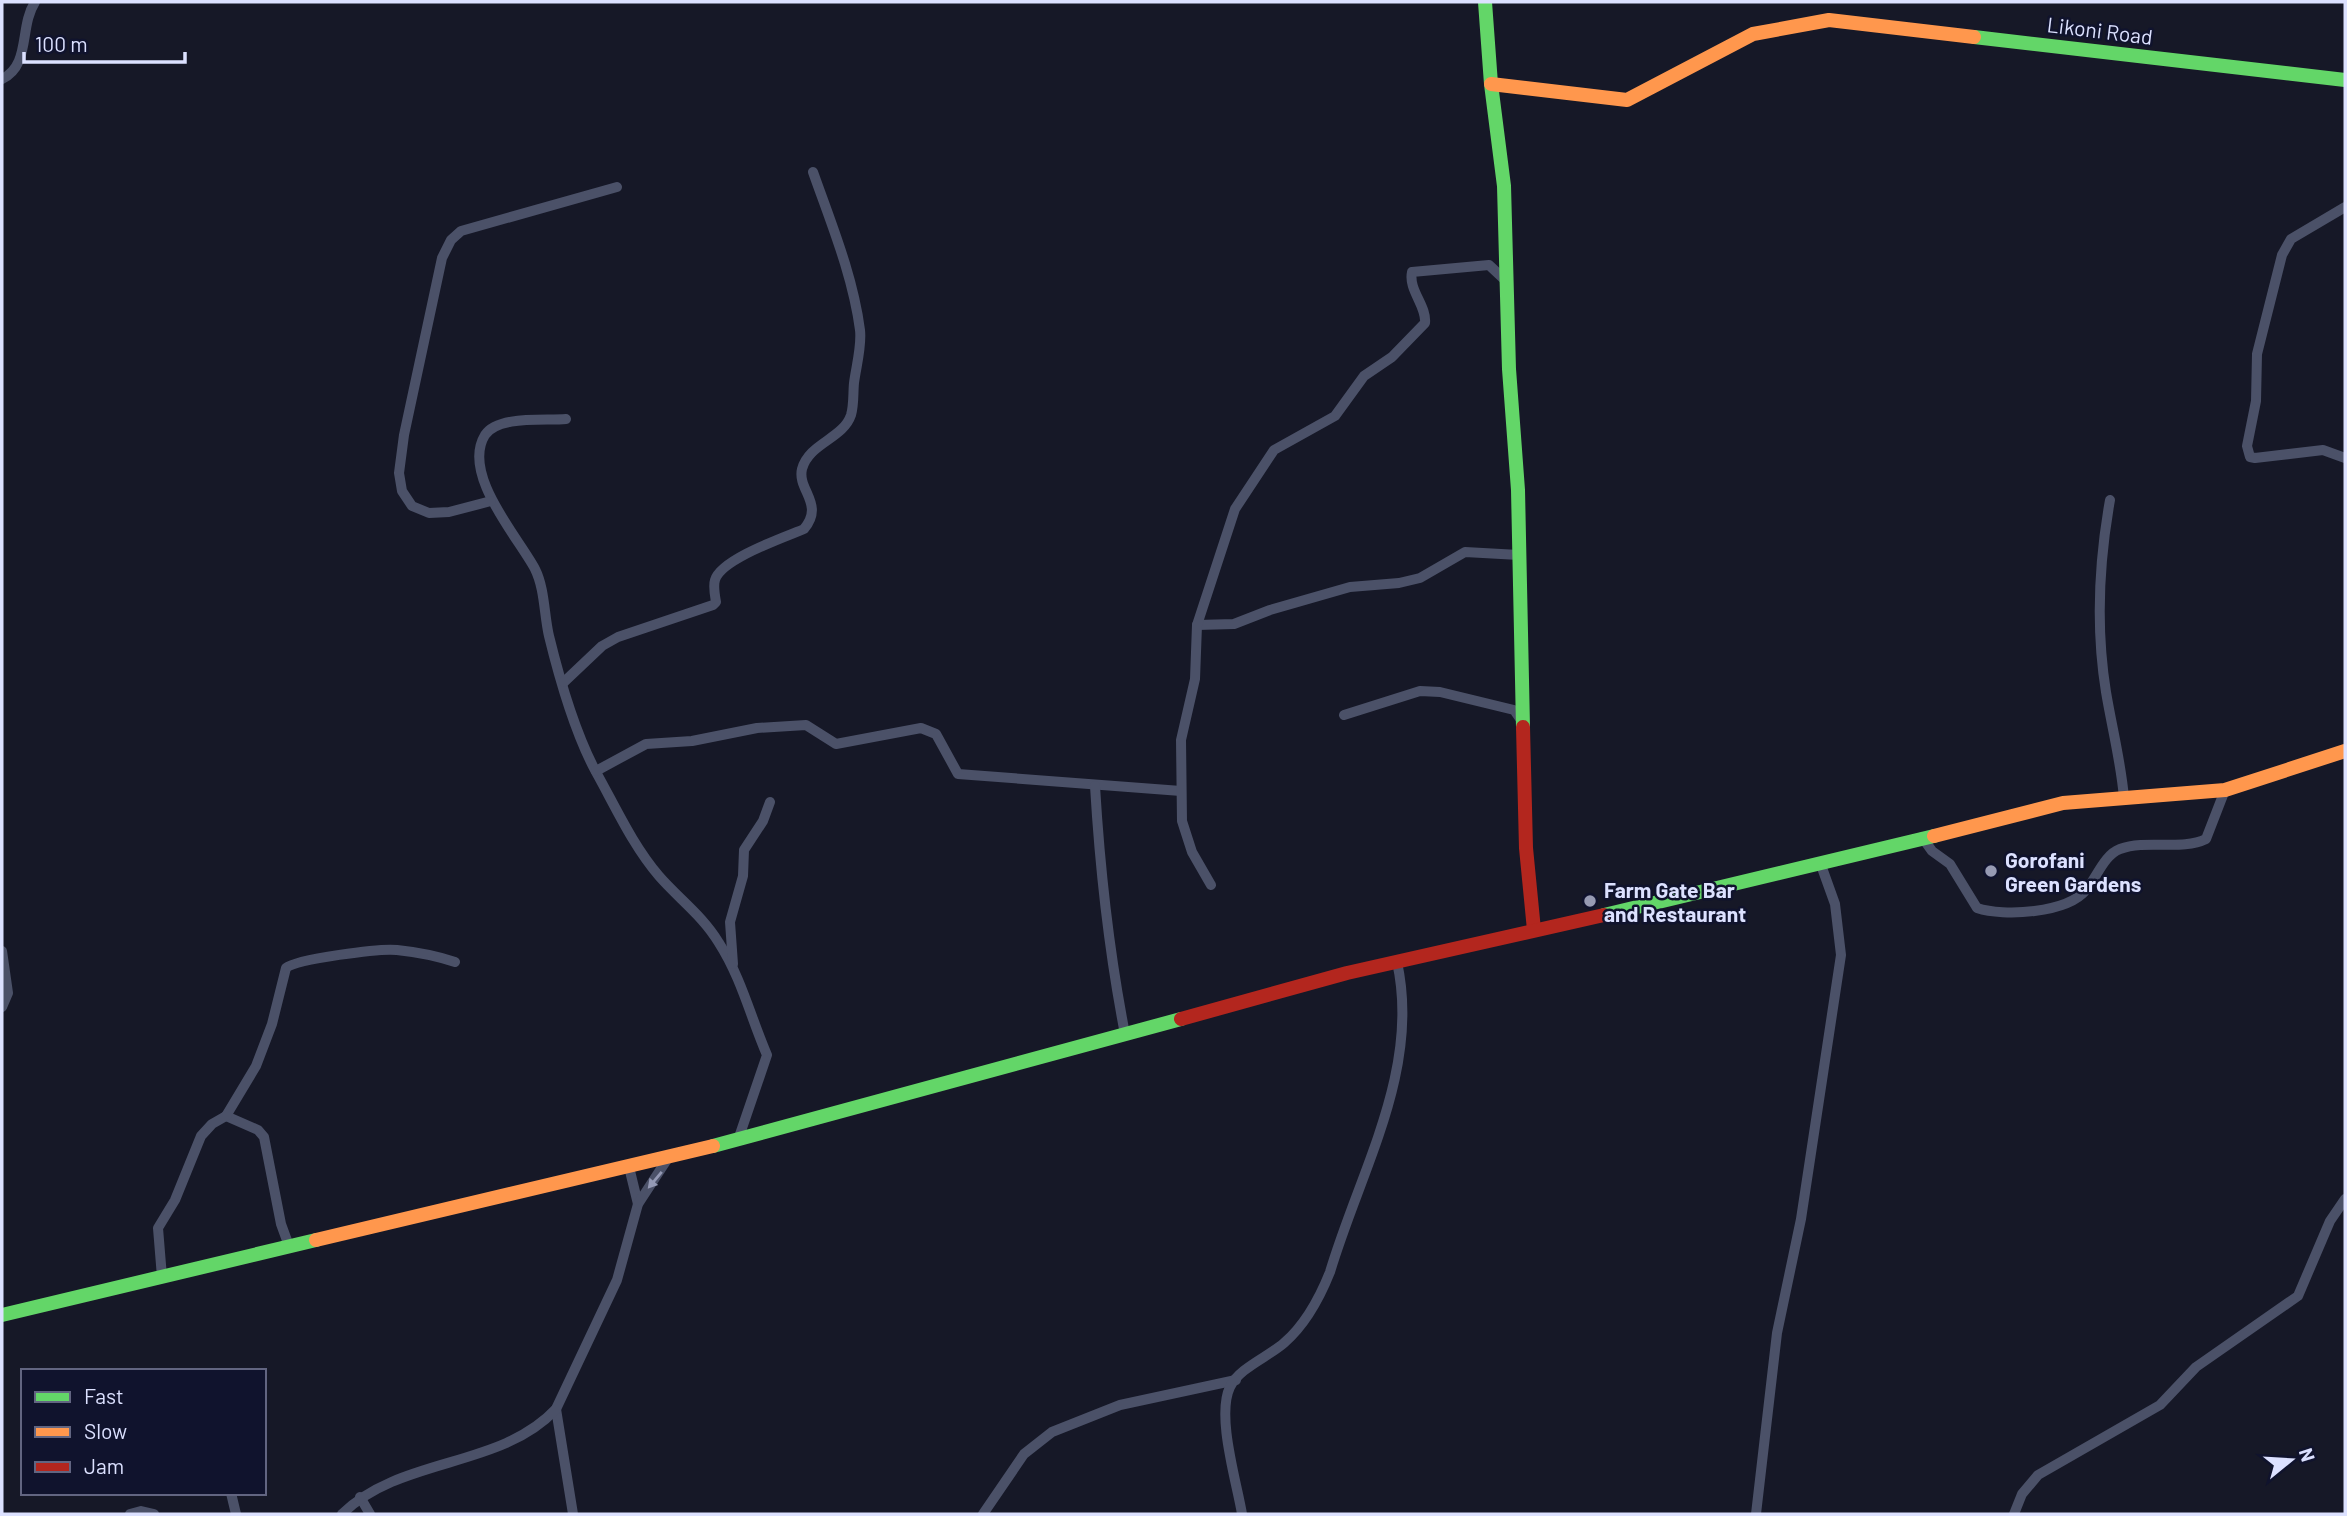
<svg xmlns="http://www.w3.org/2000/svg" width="2347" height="1516" viewBox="0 0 2347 1516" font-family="Barlow,sans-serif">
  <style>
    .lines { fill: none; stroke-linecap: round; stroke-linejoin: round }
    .street { stroke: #4b5168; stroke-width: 10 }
    .fast { stroke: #63d668; stroke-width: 14 }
    .slow { stroke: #ff974d; stroke-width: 14 }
    .jam { stroke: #b3261e; stroke-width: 14 }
    .oneway { fill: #9499b4 }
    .poi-dot { fill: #979bb3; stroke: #10132d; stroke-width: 2.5 }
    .labels { text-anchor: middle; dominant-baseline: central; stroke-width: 5; stroke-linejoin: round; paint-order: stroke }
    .street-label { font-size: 21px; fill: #dce1ff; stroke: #10132d }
    .poi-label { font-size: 21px; font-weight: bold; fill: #dce1ff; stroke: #10132d; text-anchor: start }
  </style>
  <rect width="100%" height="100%" fill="#161827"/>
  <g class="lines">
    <g class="street">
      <path d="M2,79C31,65 19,27 35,2"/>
      <path d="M2345,207L2291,239L2282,255L2257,354L2256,401L2247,446L2250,457L2255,458L2323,450L2345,458"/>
      <path d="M566,419C545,421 498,415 485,435C461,474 518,537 535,569C545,589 544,615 549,636C560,681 574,731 596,772C615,806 633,846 659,876C679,899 703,916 719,943C741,977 751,1018 767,1055L738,1140"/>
      <path d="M2110,500C2099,562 2096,630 2106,692C2112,728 2121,762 2124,798"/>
      <path d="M491,501L449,512L429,513L412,506L402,491L399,473L404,435L442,258L451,240L461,231L617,187"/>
      <path d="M1197,625L1234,624L1270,610L1350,587L1399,583L1420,578L1465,552L1519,555"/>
      <path d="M564,682L602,646L618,637L713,605L716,602C715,596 713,586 715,580C721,559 785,537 804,529C825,504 797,490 802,469C809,443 843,439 851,415C854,405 853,393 854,383C856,367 862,346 860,330C853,276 831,223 813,172"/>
      <path d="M1344,715L1420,691L1440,692L1514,710L1521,720"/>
      <path d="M596,771L646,744L692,741L757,728L806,725L836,744L921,728L936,734L958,774L1181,791"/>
      <path d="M1095,786C1100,870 1109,952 1125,1034"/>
      <path d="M1922,837L1932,851L1950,864L1977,908C2004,917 2067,913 2086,890C2097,877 2104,855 2120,849C2147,839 2182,851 2206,839L2225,790"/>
      <path d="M1211,885L1192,852L1182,821L1181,740L1195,679L1197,625L1235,509L1274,450L1335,416L1364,376L1392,357L1425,323C1427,306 1408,290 1412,272L1489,265L1505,280"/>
      <path d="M2,951L8,993L2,1007"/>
      <path d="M733,964L730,922L743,876L744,850L763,821L770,802"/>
      <path d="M226,1116L258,1130L264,1137L281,1224L289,1246"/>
      <path d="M629,1167L638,1204"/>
      <path d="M162,1277L158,1228L175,1200L201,1136L212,1124L226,1116L256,1066L272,1024L286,968C296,959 381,948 397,950C416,952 437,956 455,962"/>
      <path d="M556,1409L573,1514"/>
      <path d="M231,1493L236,1514"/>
      <path d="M360,1497L370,1514"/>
      <path d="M130,1514L141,1511L154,1514"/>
      <path d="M342,1514C401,1456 500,1469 556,1409L617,1280L638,1204L670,1155"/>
      <path d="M983,1514L1024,1454L1052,1432L1120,1405L1236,1380"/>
      <path d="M1242,1514C1237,1483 1216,1416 1230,1387C1239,1368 1268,1357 1284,1343C1305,1325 1320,1297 1330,1272C1360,1171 1421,1070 1397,962"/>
      <path d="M1756,1514L1777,1333L1801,1219L1841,955L1835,904L1821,865"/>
      <path d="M2014,1514L2022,1494L2038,1475L2160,1405L2196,1367L2298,1296L2330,1221L2345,1199"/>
    </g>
    <g class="fast">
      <path d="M1485,2L1491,84L1504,186L1509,369L1518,490L1523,727"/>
      <path d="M1974,37L2345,80"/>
      <path d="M1604,915L1934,836"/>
      <path d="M713,1146L1181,1019"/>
      <path d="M2,1315L316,1240"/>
    </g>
    <g class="slow">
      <path d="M1491,84L1627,100L1753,34L1829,20L1974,37"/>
      <path d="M1934,836L2063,803L2225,790L2345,751"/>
      <path d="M316,1240L713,1146"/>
    </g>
    <g class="jam">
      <path d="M1523,727L1526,848L1534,930"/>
      <path d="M1181,1019L1347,973L1604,915"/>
    </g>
  </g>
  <defs><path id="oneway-solid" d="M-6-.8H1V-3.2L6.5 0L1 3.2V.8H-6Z" transform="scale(1.75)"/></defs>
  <use class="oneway" href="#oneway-solid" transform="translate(655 1180) rotate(130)"/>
  <g class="poi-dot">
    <circle cx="1991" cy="871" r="7"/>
    <circle cx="1590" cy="901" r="7"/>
  </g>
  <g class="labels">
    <g class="street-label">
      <text transform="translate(2100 30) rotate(7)">Likoni Road</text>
    </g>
    <g class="poi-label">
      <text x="2005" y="859">Gorofani<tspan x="2005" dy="24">Green Gardens</tspan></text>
      <text x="1604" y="889">Farm Gate Bar<tspan x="1604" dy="24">and Restaurant</tspan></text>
    </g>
  </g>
  <rect width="2347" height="1516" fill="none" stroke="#dce1ff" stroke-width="7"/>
  <rect x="21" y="1369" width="245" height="126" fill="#10132d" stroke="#626581" stroke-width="2"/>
  <rect x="35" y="1392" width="35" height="10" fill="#63d668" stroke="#626581" stroke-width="2"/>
  <text x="84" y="1404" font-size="21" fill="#dce1ff">Fast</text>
  <rect x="35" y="1427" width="35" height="10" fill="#ff974d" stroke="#626581" stroke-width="2"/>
  <text x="84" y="1439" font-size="21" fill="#dce1ff">Slow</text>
  <rect x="35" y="1462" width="35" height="10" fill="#b3261e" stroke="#626581" stroke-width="2"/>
  <text x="84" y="1474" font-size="21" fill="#dce1ff">Jam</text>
  <g transform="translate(2291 1460) rotate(72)" stroke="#10132d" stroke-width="5" paint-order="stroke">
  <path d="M0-5L12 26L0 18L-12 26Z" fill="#dce1ff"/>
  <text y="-10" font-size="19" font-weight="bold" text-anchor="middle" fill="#dce1ff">N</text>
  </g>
  <path d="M24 52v10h161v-10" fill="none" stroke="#dce1ff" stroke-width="3.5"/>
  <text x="35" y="52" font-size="21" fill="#dce1ff" stroke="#10132d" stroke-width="5" paint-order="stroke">100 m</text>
</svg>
